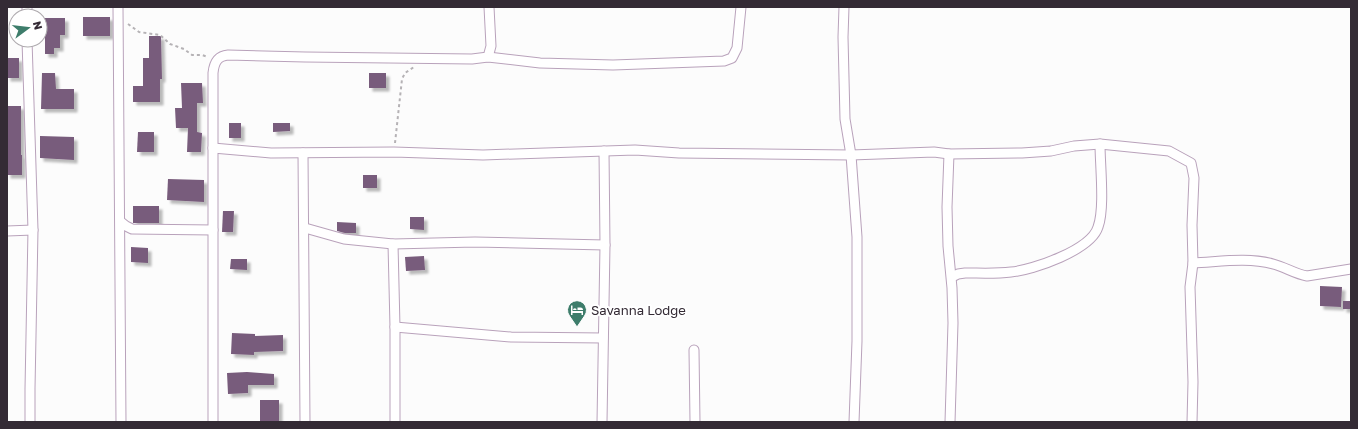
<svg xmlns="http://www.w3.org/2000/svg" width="1358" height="429" viewBox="0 0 1358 429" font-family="'Golos Text',sans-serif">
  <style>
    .building { fill: #785b7b; filter: url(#shadow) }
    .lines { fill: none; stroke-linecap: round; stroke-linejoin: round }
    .minor-casing { stroke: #b9a2bb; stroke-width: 11 }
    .path { stroke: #b5b2b5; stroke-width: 2; stroke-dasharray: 3 3; stroke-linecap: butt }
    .minor { stroke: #fff; stroke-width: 9 }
    .labels { text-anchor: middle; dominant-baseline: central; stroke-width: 4; stroke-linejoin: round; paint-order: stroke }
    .poi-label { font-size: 13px; fill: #342b35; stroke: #fff; text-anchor: start }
  </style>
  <defs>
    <filter id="shadow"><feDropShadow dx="3.5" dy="3.5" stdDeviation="1" flood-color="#0004"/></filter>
  </defs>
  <rect width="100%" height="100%" fill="#fcfcfc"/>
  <g class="building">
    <rect x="83" y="17" width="27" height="19"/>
    <path d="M41,18H65V35H60V48H54V54H45V35H41Z"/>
    <path d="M149,36H161L162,79H160V102H133V86H143V58H149Z"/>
    <rect x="7" y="58" width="12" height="20"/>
    <path d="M42,73H55L56,89H74V109H41Z"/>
    <rect x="369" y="73" width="17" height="15"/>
    <path d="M181,83H202L203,103H197V132L202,133L201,152H187L188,128H176L175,108H182Z"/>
    <path d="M7,106H21V155H22V175H7Z"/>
    <rect x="229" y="123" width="12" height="15"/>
    <path d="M273,123H290V131L273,132Z"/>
    <path d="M138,132H154V152H137Z"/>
    <path d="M40,136L74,137V160L40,158Z"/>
    <rect x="363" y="175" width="14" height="13"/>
    <path d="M168,179L204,180V202L167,200Z"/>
    <rect x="133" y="206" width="26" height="17"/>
    <path d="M223,211H234L233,232H222Z"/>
    <path d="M410,217H424V230L410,229Z"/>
    <path d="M337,222L356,223V233H345L337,231Z"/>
    <path d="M131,247L148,248V263L131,262Z"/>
    <path d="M424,256L425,270L406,271L405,257Z"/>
    <path d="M231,259H247V270L230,269Z"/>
    <path d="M1320,286L1342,287L1341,307L1320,306Z"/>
    <rect x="1343" y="301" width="8" height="8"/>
    <path d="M232,333L255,334V336L283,335V351L254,352V355L231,354Z"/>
    <path d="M247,372L274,374V385H248V393L228,394L227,373Z"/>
    <rect x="260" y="400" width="19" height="22"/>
  </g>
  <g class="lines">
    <defs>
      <g id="minor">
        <path d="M118,7L121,422"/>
        <path d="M844,7L843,37L845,119L851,155L857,237V341L854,422"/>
        <path d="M27,16V7"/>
        <path d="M27,40L33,230L30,389V422"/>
        <path d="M488,57L540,63L613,65L724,61L732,58L737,48L741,7"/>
        <path d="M213,148L271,153L394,152L483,155L635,150L679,153L851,155L934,152L949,154L1022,153L1051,151L1074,146L1100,144L1169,151L1191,163L1194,178L1192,225L1193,263L1190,287L1193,382L1192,422"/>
        <path d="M303,153L305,422"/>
        <path d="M949,154L947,207L948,246L952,288L953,323L950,422"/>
        <path d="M121,222L126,226L132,229L213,230"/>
        <path d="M305,228L344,239L393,244L475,242L605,245"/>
        <path d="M7,231L33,230"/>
        <path d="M393,244L395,327V422"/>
        <path d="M1193,263C1219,262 1247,257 1273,264C1285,267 1295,274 1307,276L1351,269"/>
        <path d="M952,277L958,274L965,273C980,273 996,274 1011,272C1033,270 1091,250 1098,227C1105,208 1100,166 1100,144"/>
        <path d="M395,327L511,337L603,338"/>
        <path d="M694,350L695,422"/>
        <path d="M213,422V73C214,63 217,56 228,55L305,57L472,59L488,57L491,46L489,7"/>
        <path d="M602,422L605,245L604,151"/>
      </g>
    </defs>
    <use href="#minor" class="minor-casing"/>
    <g class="path">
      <path d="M128,24L139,32L160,35L170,44L184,49L192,55H202L208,57"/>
      <path d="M395,143L402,79L405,73L414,67"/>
    </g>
    <use href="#minor" class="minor"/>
  </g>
  <defs>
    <symbol id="hotel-pin" viewBox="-11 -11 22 30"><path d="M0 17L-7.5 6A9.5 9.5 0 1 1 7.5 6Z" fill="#3e7d6b" stroke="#fff"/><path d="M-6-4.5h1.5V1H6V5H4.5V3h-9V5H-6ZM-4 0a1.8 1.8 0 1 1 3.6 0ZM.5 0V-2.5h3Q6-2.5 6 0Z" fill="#fff"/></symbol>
  </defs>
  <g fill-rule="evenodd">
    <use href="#hotel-pin" x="566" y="299" width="22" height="30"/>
  </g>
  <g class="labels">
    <g class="poi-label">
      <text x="591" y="310">Savanna Lodge</text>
    </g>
  </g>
  <rect width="1358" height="429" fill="none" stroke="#342b35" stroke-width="16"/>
  <g transform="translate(28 28) rotate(75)"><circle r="19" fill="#ffffff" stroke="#aeaaae"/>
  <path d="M0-3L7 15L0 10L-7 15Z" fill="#3e7d6b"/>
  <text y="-6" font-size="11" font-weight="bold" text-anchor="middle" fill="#342b35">N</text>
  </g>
</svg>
